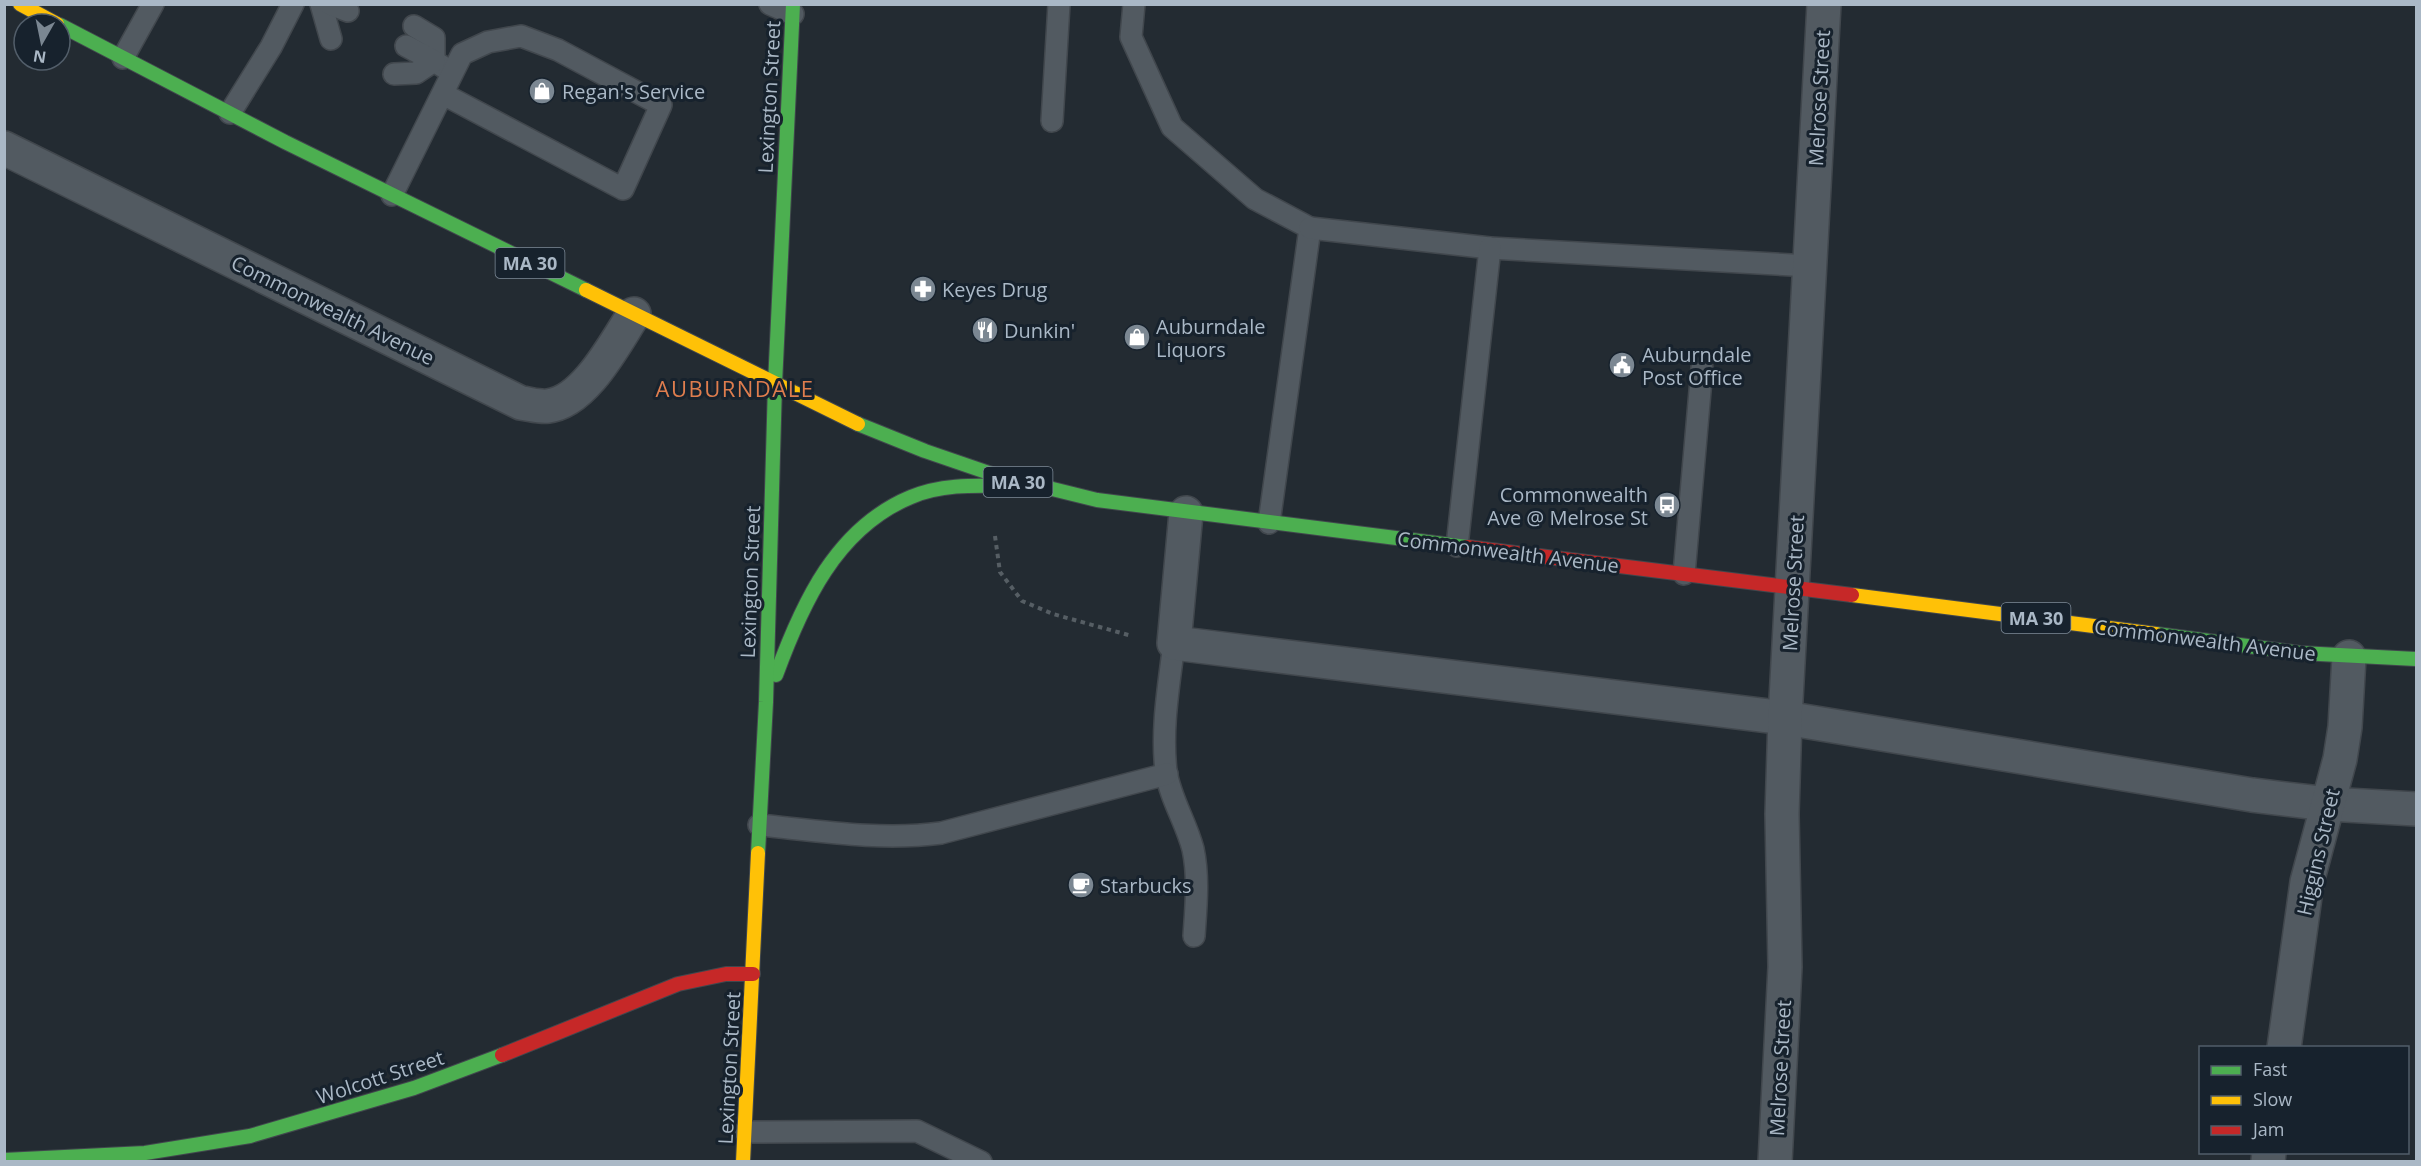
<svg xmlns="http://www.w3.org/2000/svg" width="2421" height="1166" viewBox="0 0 2421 1166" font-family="'Open Sans',sans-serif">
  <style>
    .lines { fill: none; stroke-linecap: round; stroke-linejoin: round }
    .lane-casing { stroke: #41474d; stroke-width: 24 }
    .street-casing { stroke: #41474d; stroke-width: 36 }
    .fast-casing { stroke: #41474d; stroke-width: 16 }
    .slow-casing { stroke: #41474d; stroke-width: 16 }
    .jam-casing { stroke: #41474d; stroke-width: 16 }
    .path { stroke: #565e64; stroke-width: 4; stroke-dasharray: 4.5 4.5; stroke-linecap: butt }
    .lane { stroke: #525a61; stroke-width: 21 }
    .street { stroke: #525a61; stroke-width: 33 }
    .fast { stroke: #4caf50; stroke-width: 14 }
    .slow { stroke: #ffc107; stroke-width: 14 }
    .jam { stroke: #c62828; stroke-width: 14 }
    .labels { text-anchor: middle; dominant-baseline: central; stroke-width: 6; stroke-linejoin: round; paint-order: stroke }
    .shield { fill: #17222d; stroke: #7e8b98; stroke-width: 1.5 }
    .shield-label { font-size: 18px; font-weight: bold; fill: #aab8c6 }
    .poi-label { font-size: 20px; fill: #aab8c6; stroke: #17222d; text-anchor: start }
    .street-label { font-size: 20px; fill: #aab8c6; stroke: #17222d }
    .quarter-label { font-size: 22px; letter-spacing: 1.5px; fill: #de7d4e; stroke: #17222d }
  </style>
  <rect width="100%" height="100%" fill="#232b32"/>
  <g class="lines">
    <defs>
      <g id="lane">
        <path d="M321,4L331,39"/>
        <path d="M330,4L348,11"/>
        <path d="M770,4L793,14"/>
        <path d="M1134,4L1131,37L1172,127L1255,199L1310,228L1269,523"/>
        <path d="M414,26L434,38V61L445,68"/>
        <path d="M123,58L153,4"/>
        <path d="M394,74L416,73L434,61L406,46"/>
        <path d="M230,113L271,47L293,4"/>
        <path d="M1052,121L1059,4"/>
        <path d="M392,195L462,54L488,42L521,36L558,50L661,105L623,189L443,94"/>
        <path d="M1310,228L1490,248L1810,266"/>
        <path d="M1457,546L1490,248"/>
        <path d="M1684,574L1702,368"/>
        <path d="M1174,643C1169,685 1161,728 1166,771C1170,798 1186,822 1193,849C1199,877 1196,907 1194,936"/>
        <path d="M759,825C819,831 881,841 941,833L1167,774"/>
        <path d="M745,1132L917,1131L981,1162"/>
      </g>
      <g id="street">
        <path d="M4,148L521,403C530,404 539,407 548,406C585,402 615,343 634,314"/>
        <path d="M1186,513L1174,643L1785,718L2252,795L2328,804L2416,809"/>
        <path d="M2284,1048L2307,882L2340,759L2345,727L2349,657"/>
        <path d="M1775,1162L1785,967L1782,814L1785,718L1824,4"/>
        <path d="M2268,1162L2269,1152"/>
      </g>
      <g id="fast">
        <path d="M60,25L285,142L586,290"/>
        <path d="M775,384L793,4"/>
        <path d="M858,424L925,451L992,474L1097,500L1467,547"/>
        <path d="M2156,634L2300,653L2416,659"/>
        <path d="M776,675C802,604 836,528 911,497C939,485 972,485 1002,486"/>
        <path d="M758,853L766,702L775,384"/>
        <path d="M4,1160L145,1153L250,1136L414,1088L502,1055"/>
      </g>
      <g id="slow">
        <path d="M20,4L57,24"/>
        <path d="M586,290L858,424"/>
        <path d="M1852,595L2156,634"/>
        <path d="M743,1162L758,853"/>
      </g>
      <g id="jam">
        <path d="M1467,547L1852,595"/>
        <path d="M502,1055L678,984L726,974H753"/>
      </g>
    </defs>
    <use href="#lane" class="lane-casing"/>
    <use href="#street" class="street-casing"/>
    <use href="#fast" class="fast-casing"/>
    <use href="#slow" class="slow-casing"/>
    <use href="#jam" class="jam-casing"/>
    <path class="path" d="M995,536L1000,572L1022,601L1053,614L1132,636"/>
    <use href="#lane" class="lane"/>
    <use href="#street" class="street"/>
    <use href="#fast" class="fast"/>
    <use href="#slow" class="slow"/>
    <use href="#jam" class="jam"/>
  </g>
  <defs>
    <symbol id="shop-disc" viewBox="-11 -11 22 22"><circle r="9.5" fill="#7b8792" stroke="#17222d"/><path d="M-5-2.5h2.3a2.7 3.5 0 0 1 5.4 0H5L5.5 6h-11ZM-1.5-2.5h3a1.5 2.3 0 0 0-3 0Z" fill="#fff"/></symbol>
    <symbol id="pharmacy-disc" viewBox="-11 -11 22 22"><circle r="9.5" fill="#7b8792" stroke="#17222d"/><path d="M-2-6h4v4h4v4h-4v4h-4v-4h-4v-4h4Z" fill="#fff"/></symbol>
    <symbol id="restaurant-disc" viewBox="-11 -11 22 22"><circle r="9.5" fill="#7b8792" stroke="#17222d"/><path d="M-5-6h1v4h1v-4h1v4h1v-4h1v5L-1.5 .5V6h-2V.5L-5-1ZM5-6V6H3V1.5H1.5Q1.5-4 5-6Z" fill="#fff"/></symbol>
    <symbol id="civic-disc" viewBox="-11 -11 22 22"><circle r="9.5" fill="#7b8792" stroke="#17222d"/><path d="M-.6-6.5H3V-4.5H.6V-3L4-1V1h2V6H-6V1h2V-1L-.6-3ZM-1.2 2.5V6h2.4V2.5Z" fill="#fff"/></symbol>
    <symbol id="bus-disc" viewBox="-11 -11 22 22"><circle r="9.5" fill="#7b8792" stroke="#17222d"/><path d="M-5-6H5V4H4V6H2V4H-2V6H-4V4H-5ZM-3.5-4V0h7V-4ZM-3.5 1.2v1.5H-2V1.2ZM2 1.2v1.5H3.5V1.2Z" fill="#fff"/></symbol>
    <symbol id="cafe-disc" viewBox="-11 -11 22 22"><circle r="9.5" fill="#7b8792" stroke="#17222d"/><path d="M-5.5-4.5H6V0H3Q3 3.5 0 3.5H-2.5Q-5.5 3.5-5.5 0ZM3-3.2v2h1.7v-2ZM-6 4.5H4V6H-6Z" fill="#fff"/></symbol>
  </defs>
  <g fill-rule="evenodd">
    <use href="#shop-disc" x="527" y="76" width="30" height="30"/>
    <use href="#pharmacy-disc" x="908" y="274" width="30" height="30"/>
    <use href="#restaurant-disc" x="970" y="315" width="30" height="30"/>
    <use href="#shop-disc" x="1122" y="322" width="30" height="30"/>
    <use href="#civic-disc" x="1607" y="350" width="30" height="30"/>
    <use href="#bus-disc" x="1652" y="490" width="30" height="30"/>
    <use href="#cafe-disc" x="1066" y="870" width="30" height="30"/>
  </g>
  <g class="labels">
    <g class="shield">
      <rect x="495.5" y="248" width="69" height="30" rx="4.5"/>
      <rect x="983.5" y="467" width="69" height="30" rx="4.5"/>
      <rect x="2001.5" y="603" width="69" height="30" rx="4.5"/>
    </g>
    <g class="shield-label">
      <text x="530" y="263">MA 30</text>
      <text x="1018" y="482">MA 30</text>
      <text x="2036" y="618">MA 30</text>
    </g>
    <g class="poi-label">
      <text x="562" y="91">Regan's Service</text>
      <text x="942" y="289">Keyes Drug</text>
      <text x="1156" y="326">Auburndale<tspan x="1156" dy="23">Liquors</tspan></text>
      <text x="1004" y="330">Dunkin'</text>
      <text x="1642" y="354">Auburndale<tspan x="1642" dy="23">Post Office</tspan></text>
      <text x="1648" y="494" text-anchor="end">Commonwealth<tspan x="1648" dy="23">Ave @ Melrose St</tspan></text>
      <text x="1100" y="885">Starbucks</text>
    </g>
    <g class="street-label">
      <text transform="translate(769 97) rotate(-87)">Lexington Street</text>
      <text transform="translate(1819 98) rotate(-87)">Melrose Street</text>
      <text transform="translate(333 310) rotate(26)">Commonwealth Avenue</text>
      <text transform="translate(1508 552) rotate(7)">Commonwealth Avenue</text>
      <text transform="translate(750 582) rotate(-88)">Lexington Street</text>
      <text transform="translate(1793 583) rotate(-87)">Melrose Street</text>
      <text transform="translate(2205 640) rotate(7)">Commonwealth Avenue</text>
      <text transform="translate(2318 852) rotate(-77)">Higgins Street</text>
      <text transform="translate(729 1068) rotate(-87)">Lexington Street</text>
      <text transform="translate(1780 1068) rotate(-87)">Melrose Street</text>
      <text transform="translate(380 1077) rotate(-18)">Wolcott Street</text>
    </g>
    <g class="quarter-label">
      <text x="735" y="388">AUBURNDALE</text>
    </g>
  </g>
  <rect width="2421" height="1166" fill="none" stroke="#aab8c6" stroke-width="12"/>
  <rect x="2199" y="1046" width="210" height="108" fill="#17222d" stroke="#525e6a" stroke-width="1.5"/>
  <rect x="2211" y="1066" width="30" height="9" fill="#4caf50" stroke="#525e6a" stroke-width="1.5"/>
  <text x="2253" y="1076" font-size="18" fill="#aab8c6">Fast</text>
  <rect x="2211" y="1096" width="30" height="9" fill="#ffc107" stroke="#525e6a" stroke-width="1.5"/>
  <text x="2253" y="1106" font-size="18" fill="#aab8c6">Slow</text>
  <rect x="2211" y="1126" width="30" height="9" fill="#c62828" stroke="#525e6a" stroke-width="1.5"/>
  <text x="2253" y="1136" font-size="18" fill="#aab8c6">Jam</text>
  <g transform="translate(42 42) rotate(189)"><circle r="28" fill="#17222d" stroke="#525e6a" stroke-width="1.5"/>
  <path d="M0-4.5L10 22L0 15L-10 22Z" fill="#7b8792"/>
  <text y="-9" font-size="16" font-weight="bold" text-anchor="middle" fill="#aab8c6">N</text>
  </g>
</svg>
